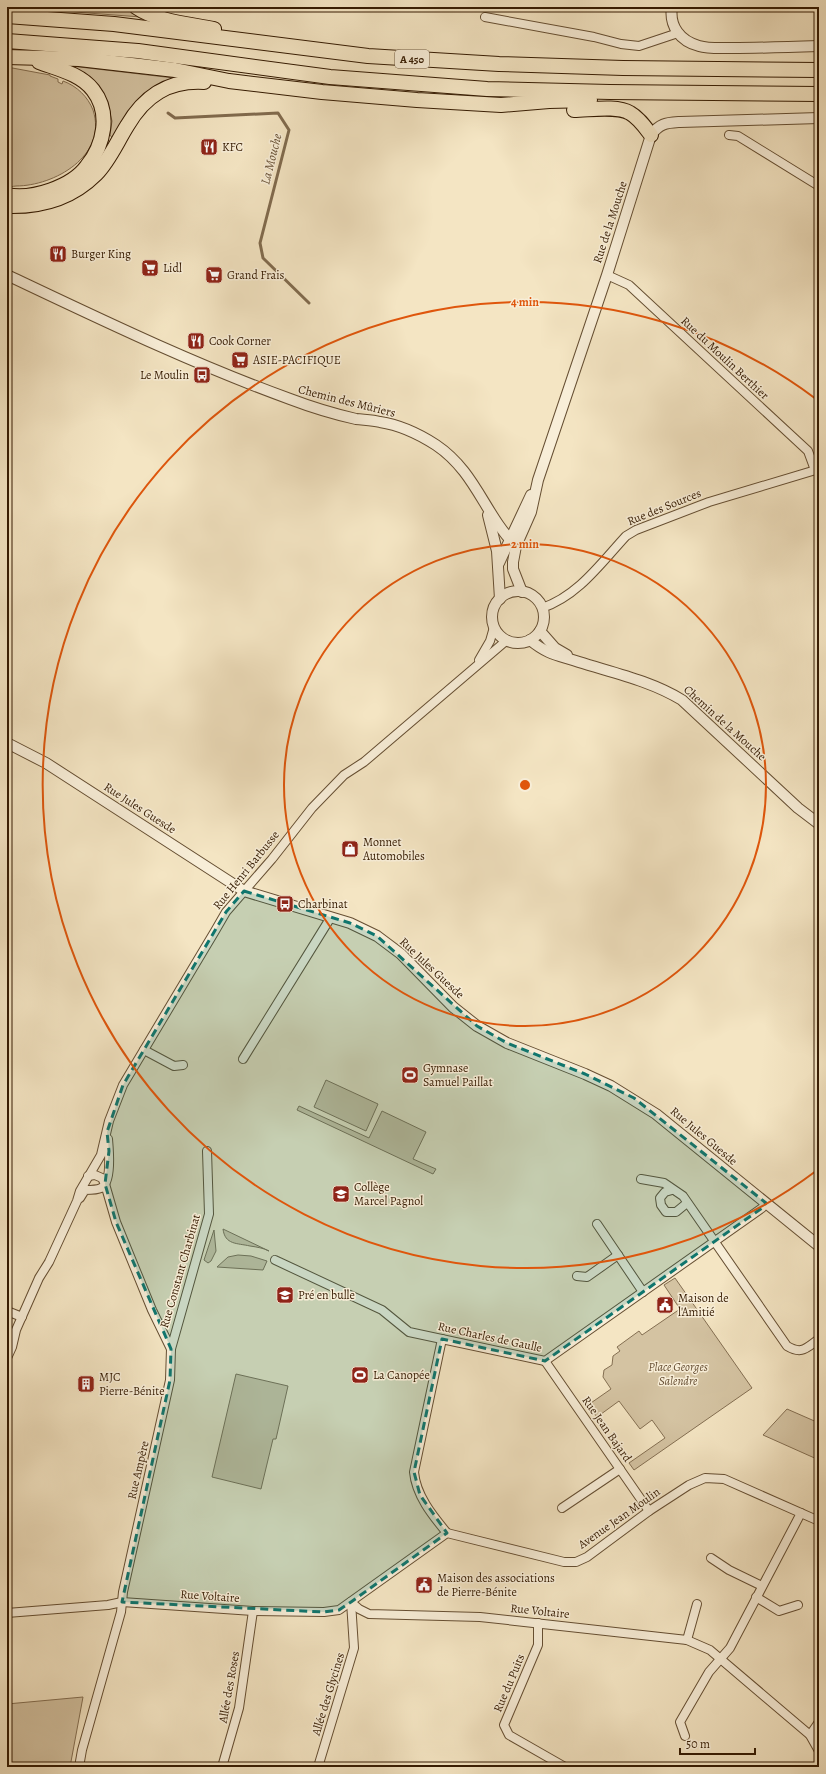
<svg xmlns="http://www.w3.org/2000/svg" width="826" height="1774" viewBox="0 0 826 1774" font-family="Alegreya,serif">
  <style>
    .green { fill: #d4c3a2; stroke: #846f52 }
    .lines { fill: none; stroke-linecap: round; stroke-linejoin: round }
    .stream { stroke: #816b4e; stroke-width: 3 }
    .minor-casing { stroke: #654e32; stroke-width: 10 }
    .tertiary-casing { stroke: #654e32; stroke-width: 12 }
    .motorway-casing { stroke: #351b02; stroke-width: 16 }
    .minor { stroke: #f8eed8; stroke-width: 8 }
    .tertiary { stroke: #f8eed8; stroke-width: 10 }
    .motorway { stroke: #f4e5c3; stroke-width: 14 }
    .marked { fill: #0f766e; fill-opacity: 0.2; stroke: #0f766e; stroke-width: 3; stroke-dasharray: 8 5; stroke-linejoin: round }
    .ring { fill: none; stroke: #df560c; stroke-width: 2 }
    .labels { text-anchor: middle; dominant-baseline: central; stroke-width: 3; stroke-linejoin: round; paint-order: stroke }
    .shield { fill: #f8eed8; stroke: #705a42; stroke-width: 1 }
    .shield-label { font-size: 11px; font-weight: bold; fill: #351b02 }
    .poi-label { font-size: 12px; fill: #351b02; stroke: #f8eed8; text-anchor: start }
    .street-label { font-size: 12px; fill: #351b02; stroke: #f8eed8 }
    .park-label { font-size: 12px; font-style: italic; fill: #654d32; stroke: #f8eed8 }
    .water-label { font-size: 13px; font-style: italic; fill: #675035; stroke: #f8eed8 }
    .centre { fill: #df560c; stroke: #f8eed8; stroke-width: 2 }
    .ring-label { font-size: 12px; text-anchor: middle; font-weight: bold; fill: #df560c; stroke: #f8eed8; stroke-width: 3; stroke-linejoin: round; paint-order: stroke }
  </style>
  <rect width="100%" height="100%" fill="#f4e5c3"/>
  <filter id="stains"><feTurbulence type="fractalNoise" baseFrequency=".005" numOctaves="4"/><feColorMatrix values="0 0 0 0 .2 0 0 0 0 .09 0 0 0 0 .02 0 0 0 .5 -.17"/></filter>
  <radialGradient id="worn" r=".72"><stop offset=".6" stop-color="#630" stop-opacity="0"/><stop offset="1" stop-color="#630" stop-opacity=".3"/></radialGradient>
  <g class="green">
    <path d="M42,7H128L141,17L35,9Z"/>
    <path d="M71,66L174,78L156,85L144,94L113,139L110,135L112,121L108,105Z"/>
    <path d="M7,67L50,75V76L58,79V82L62,84L63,81C77,86 88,97 93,110C108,156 54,186 16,186C12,186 11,188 7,187Z"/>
    <path d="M326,1080L378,1104L366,1131L314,1107Z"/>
    <path d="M299,1106L369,1138L382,1111L426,1132L413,1159L436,1169L433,1174L297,1110Z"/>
    <path d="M223,1229L269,1251C263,1248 257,1247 250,1246C237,1243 225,1245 223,1229Z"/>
    <path d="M214,1230L216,1251L211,1261L208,1263L204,1260Z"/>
    <path d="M238,1255L251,1256L267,1261L263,1270L217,1267L228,1257Z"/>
    <path d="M675,1278L752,1388L634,1470L629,1463L665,1438L652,1420L640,1429L619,1401L597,1417L588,1405L611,1389L603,1377L604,1370L612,1365L613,1356L620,1351L617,1347L639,1331L642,1335L680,1309L664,1285Z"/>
    <path d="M236,1374L288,1386L276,1439H273L261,1489L212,1477Z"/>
    <path d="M787,1409L819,1423V1460L763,1435Z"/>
    <path d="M83,1697L70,1767H7V1704Z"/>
  </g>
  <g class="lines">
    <path class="stream" d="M168,113L175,118L278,113L289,130L260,243L263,258L309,303"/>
    <defs>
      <g id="minor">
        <path d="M485,17L594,37L621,44L639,46L678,33"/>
        <path d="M729,135L738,136L819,186"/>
        <path d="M607,275L629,285L808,451L815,470"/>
        <path d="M542,608C578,596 601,563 626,536L636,530L709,502L819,469"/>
        <path d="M479,660L490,641L494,627"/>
        <path d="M144,1050L174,1066L183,1065"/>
        <path d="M243,1059L331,917"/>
        <path d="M641,1179L664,1183L683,1196L787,1346C802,1355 806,1348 819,1339"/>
        <path d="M672,1190L665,1192L660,1198L661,1205L666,1212H676L687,1203"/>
        <path d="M80,1198L85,1190C90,1190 97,1190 101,1188C112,1183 109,1150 108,1139"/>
        <path d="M597,1224L643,1292"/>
        <path d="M275,1260L382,1310L409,1332L545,1361L762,1208L766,1203"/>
        <path d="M577,1276L587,1277L618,1255"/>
        <path d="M7,1311L22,1317"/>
        <path d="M442,1339L414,1472C416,1495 432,1515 447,1533"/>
        <path d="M171,1349L209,1214L207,1151"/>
        <path d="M7,1358L12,1347L16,1330L39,1278L49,1262L77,1201L80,1191L101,1155L109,1121L123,1085L215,931L226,912L272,859L312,808L344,775L364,762L507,640"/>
        <path d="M545,1361L649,1511"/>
        <path d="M562,1508L620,1469"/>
        <path d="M447,1533L564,1562H576L587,1557L649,1511L689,1485L705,1478L724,1479L819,1521"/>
        <path d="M711,1558L729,1570L762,1586"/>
        <path d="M756,1597L779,1611L798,1605"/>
        <path d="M351,1602L359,1609L369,1614L480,1617L687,1640L710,1650L810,1735L819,1751"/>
        <path d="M7,1613L108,1605L122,1602L253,1611L324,1612L339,1610L447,1533"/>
        <path d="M538,1623V1645L504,1725L509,1735L565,1767"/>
        <path d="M687,1640L697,1604"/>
        <path d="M810,1735L819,1722"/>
        <path d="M685,1736L680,1722L709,1672L730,1648L801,1513"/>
        <path d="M79,1767L82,1750L121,1612L123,1592L170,1380L171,1349L152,1310L116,1222L105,1184L102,1178L95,1175L88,1176"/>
        <path d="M222,1767L239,1708L253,1611"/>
        <path d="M318,1767L354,1648L351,1602"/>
      </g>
      <g id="tertiary">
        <path d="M672,7C669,26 680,41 699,46C709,49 722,48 732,48C761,48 790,47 819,46"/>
        <path d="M7,275C100,319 193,364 290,399C311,407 334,414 356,419C364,420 372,420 380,422C400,425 419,434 436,445C476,472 484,514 516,546"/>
        <path d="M488,515L497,551L500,599"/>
        <path d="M499,563L531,495"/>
        <circle cx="518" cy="617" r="26"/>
        <path d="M522,592L513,569V562L516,546L531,512L538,480L607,275L651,135C660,123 666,123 680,122L819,118"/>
        <path d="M540,631L555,648L567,655"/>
        <path d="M530,640C548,655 558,655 579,662C614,673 651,681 682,700L798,808L819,824"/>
        <path d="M7,743L46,763L244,891L350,923L377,936L401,954L453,1007L477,1026L507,1043L585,1074L611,1086L656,1114L819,1246"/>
      </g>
      <g id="motorway">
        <path d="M136,7C158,22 189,24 214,29"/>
        <path d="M7,16L114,24L368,56L499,64L623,68L819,70"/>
        <path d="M7,41L138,51L330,77L487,89L610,92L819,94"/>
        <path d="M7,57L79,59L175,70L229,81L322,92L417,100L501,105L549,101L590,100"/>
        <path d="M574,110C589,110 617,105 630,113C639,118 645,127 651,135"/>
        <path d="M7,195C32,200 72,187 87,166C104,145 111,113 93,90C81,74 58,69 39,62"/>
        <path d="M7,206C40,207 72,198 96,174C109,161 117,142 127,126C145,95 169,80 204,82"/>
      </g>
    </defs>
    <use href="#minor" class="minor-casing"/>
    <use href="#tertiary" class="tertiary-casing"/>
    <use href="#motorway" class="motorway-casing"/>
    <use href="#minor" class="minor"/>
    <use href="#tertiary" class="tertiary"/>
    <use href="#motorway" class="motorway"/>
  </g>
  <path class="marked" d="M244,891L350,923L377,936L477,1026L507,1043L585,1074L634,1098L766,1203L762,1208L545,1361L442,1339L414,1472L420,1495L447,1533L351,1602L339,1610L324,1612L122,1602L170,1380L171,1349L116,1222L105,1184L109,1151L107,1132L123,1085L226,912Z"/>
  <g class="ring">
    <circle cx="525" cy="785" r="241"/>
    <path d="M816 1171A483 483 0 1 1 816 399"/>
  </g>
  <defs>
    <symbol id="restaurant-square" viewBox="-11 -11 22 22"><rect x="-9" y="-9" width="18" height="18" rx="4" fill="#8f2418" stroke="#f8eed8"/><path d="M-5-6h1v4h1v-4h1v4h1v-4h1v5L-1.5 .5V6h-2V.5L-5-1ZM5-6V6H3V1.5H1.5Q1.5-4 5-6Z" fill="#fff"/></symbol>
    <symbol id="supermarket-square" viewBox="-11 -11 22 22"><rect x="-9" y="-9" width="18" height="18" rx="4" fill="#8f2418" stroke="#f8eed8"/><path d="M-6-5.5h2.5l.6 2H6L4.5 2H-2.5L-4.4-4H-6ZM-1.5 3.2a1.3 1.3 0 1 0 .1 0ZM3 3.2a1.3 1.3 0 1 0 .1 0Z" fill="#fff"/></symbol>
    <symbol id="bus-square" viewBox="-11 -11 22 22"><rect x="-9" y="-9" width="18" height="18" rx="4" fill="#8f2418" stroke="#f8eed8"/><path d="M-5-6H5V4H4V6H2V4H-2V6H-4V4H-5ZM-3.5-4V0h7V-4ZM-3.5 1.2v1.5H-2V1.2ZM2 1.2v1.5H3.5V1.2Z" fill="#fff"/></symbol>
    <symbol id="shop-square" viewBox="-11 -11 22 22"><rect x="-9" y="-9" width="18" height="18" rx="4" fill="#8f2418" stroke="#f8eed8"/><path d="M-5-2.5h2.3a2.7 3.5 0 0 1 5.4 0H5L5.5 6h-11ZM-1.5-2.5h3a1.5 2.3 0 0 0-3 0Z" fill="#fff"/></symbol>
    <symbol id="stadium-square" viewBox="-11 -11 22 22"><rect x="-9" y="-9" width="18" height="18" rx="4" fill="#8f2418" stroke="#f8eed8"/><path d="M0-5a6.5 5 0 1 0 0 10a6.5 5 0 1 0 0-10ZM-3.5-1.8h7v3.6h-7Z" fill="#fff"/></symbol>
    <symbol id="school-square" viewBox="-11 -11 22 22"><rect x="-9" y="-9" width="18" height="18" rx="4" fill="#8f2418" stroke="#f8eed8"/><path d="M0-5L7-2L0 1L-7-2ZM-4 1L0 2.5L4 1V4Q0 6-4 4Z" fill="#fff"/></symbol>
    <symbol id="civic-square" viewBox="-11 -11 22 22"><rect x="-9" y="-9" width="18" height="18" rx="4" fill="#8f2418" stroke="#f8eed8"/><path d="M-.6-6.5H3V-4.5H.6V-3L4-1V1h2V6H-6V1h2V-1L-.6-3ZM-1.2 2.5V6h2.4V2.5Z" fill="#fff"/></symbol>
    <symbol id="building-square" viewBox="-11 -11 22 22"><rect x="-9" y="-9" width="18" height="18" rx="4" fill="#8f2418" stroke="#f8eed8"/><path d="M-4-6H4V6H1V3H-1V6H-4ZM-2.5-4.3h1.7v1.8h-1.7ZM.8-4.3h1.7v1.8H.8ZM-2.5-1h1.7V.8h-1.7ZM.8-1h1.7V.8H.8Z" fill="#fff"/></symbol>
  </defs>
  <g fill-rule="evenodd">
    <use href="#restaurant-square" x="199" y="137" width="20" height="20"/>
    <use href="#restaurant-square" x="48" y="244" width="20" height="20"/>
    <use href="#supermarket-square" x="140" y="258" width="20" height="20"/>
    <use href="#supermarket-square" x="204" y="265" width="20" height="20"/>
    <use href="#restaurant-square" x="186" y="331" width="20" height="20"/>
    <use href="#supermarket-square" x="230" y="350" width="20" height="20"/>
    <use href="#bus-square" x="192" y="365" width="20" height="20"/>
    <use href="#shop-square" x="340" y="839" width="20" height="20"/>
    <use href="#bus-square" x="275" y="894" width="20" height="20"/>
    <use href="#stadium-square" x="400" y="1065" width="20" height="20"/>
    <use href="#school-square" x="331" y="1184" width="20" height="20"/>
    <use href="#school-square" x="275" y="1285" width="20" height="20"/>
    <use href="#civic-square" x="655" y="1295" width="20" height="20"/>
    <use href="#stadium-square" x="350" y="1365" width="20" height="20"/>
    <use href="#building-square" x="76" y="1374" width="20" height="20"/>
    <use href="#civic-square" x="414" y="1575" width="20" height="20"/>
  </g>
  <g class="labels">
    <rect class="shield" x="395" y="50" width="34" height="18" rx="3"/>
    <g class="shield-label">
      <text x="412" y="59">A 450</text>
    </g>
    <g class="poi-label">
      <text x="222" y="147">KFC</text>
      <text x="71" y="254">Burger King</text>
      <text x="163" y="268">Lidl</text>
      <text x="227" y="275">Grand Frais</text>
      <text x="209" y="341">Cook Corner</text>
      <text x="253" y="360">ASIE-PACIFIQUE</text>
      <text x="189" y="375" text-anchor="end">Le Moulin</text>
      <text x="363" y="842">Monnet<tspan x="363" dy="14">Automobiles</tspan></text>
      <text x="298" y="904">Charbinat</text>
      <text x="423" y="1068">Gymnase<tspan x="423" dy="14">Samuel Paillat</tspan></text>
      <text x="354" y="1187">Collège<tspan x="354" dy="14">Marcel Pagnol</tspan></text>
      <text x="298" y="1295">Pré en bulle</text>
      <text x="678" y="1298">Maison de<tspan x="678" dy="14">l'Amitié</tspan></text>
      <text x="373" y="1375">La Canopée</text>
      <text x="99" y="1377">MJC<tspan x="99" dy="14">Pierre-Bénite</tspan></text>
      <text x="437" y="1578">Maison des associations<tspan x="437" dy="14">de Pierre-Bénite</tspan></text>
    </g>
    <g class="street-label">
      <text transform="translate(610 222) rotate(-72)">Rue de la Mouche</text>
      <text transform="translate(725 358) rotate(43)">Rue du Moulin Berthier</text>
      <text transform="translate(347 401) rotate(14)">Chemin des Mûriers</text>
      <text transform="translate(664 507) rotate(-22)">Rue des Sources</text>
      <text transform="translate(725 723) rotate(42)">Chemin de la Mouche</text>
      <text transform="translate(140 808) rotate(33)">Rue Jules Guesde</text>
      <text transform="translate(246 870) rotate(-51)">Rue Henri Barbusse</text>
      <text transform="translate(432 968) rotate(43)">Rue Jules Guesde</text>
      <text transform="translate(704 1136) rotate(40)">Rue Jules Guesde</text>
      <text transform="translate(180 1271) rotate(-74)">Rue Constant Charbinat</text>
      <text transform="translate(490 1337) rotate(12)">Rue Charles de Gaulle</text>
      <text transform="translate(607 1429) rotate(55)">Rue Jean Bajard</text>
      <text transform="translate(138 1470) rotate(-77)">Rue Ampère</text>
      <text transform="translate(619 1518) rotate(-35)">Avenue Jean Moulin</text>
      <text transform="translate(210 1596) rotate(4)">Rue Voltaire</text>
      <text transform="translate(540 1611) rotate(6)">Rue Voltaire</text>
      <text transform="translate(509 1683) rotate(-67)">Rue du Puits</text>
      <text transform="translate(229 1687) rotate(-80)">Allée des Roses</text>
      <text transform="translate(328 1694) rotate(-73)">Allée des Glycines</text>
    </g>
    <g class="park-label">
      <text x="678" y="1367">Place Georges<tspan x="678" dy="14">Salendre</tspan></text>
    </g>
    <g class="water-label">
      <text transform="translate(271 159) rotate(-76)">La Mouche</text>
    </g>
  </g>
  <circle cx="525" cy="785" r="6" class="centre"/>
  <g class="ring-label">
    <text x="525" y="306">4 min</text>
    <text x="525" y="548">2 min</text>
  </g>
  <rect width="826" height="1774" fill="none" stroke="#f4e5c3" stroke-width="24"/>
  <rect x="8" y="8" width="810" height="1758" fill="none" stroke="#351b02" stroke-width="2"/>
  <rect x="12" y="12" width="802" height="1750" fill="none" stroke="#351b02"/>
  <path d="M680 1748v6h75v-6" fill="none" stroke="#351b02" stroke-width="2"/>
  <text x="686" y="1748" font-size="12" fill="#351b02" stroke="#f8eed8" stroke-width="3" paint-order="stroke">50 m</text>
  <rect width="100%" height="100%" filter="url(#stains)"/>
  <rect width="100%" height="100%" fill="url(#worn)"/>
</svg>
